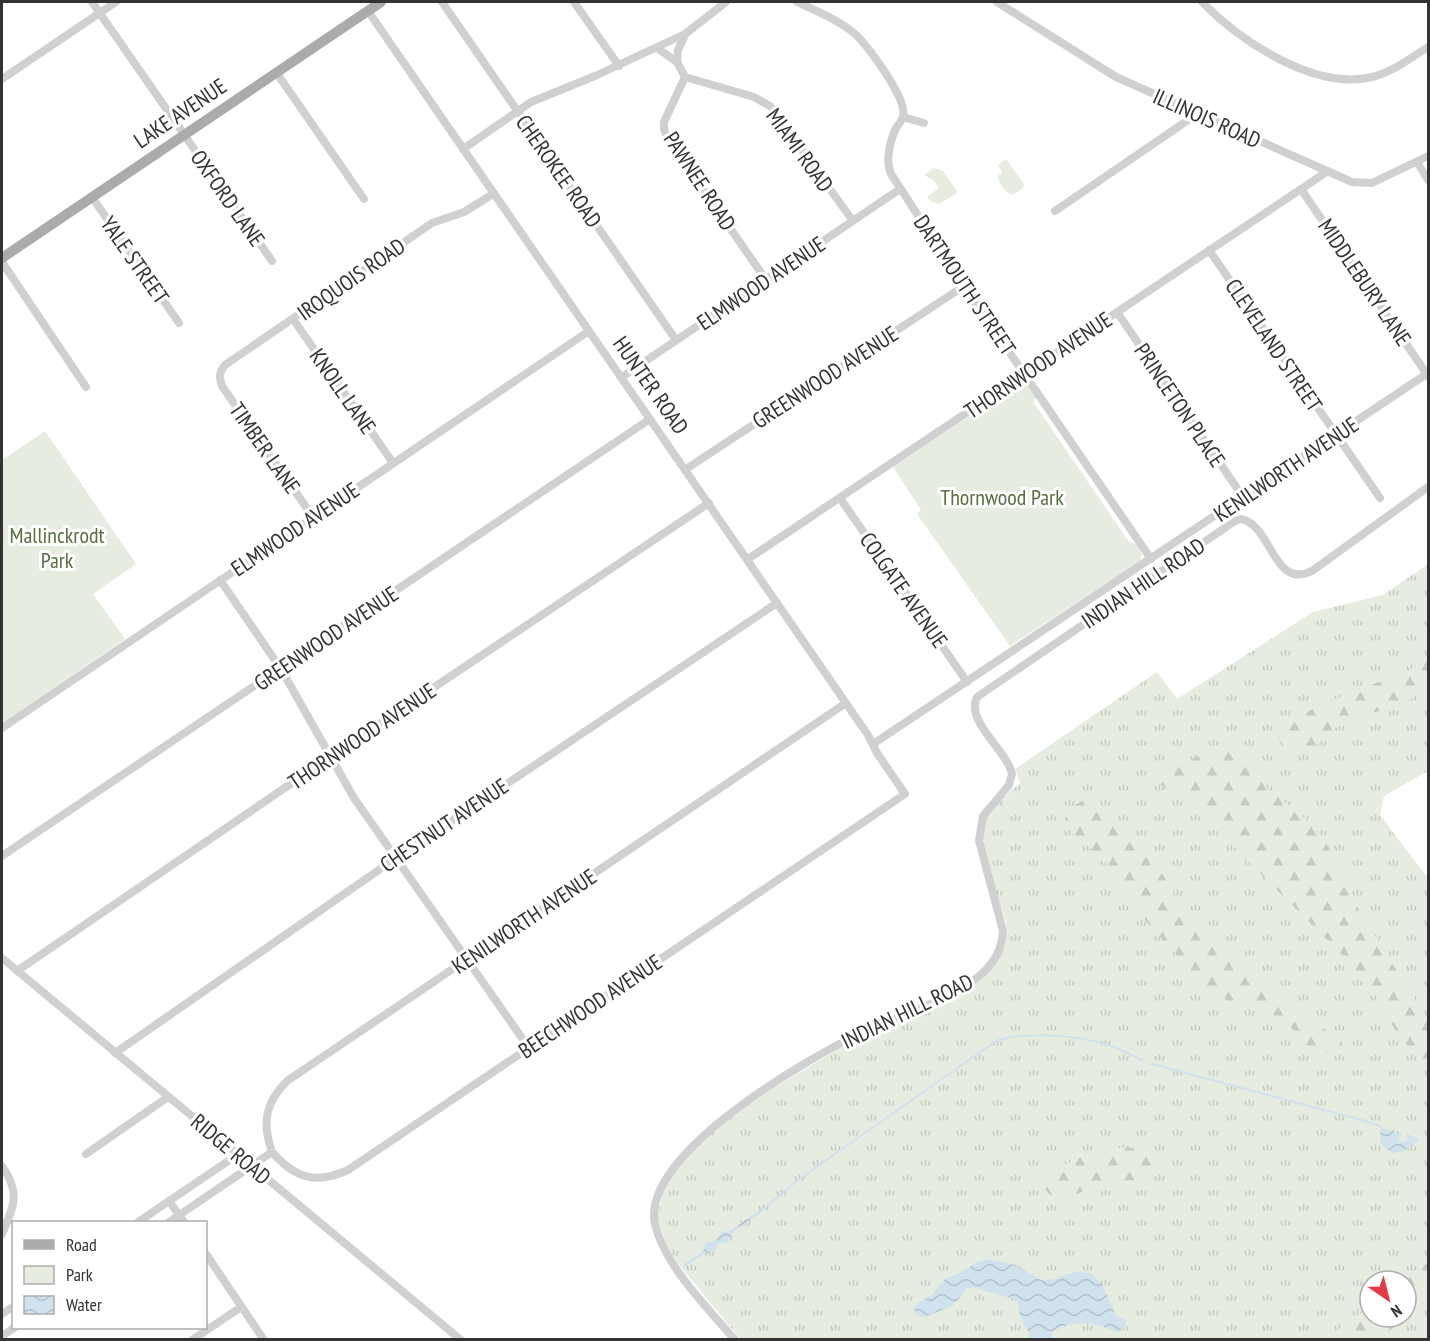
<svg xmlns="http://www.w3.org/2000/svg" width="1430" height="1341" viewBox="0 0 1430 1341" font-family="'PT Sans Narrow',sans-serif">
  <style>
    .grass { fill: url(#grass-tufts); fill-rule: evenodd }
    .forest { fill: url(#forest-firs) }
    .park { fill: #e6ecdf }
    .water { fill: url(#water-waves) }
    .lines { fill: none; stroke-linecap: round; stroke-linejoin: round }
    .stream { stroke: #cfe2ee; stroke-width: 2 }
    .minor { stroke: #d0d0d0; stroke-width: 8 }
    .major { stroke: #ababab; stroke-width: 10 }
    .labels { text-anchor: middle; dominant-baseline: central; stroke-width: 6; stroke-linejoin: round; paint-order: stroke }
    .street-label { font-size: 22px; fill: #333; stroke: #fff }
    .park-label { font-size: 22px; fill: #56703f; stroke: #fff }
  </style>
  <defs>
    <pattern id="grass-tufts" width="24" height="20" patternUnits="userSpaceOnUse" patternTransform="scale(1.5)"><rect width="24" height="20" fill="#e6ecdf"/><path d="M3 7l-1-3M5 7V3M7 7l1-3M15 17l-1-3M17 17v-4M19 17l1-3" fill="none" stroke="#c6cbc0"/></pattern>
    <pattern id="forest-firs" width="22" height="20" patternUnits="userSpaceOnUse" patternTransform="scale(1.5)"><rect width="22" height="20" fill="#e6ecdf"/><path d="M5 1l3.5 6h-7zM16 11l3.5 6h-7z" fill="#c6cbc0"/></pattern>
    <pattern id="water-waves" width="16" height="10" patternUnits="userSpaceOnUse" patternTransform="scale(1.5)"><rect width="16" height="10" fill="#cfe2ee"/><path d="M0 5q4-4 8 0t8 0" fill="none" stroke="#b2c2cd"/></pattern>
  </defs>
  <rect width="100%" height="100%" fill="#fff"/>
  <path class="grass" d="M1428,564V771L1384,796L1380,815L1428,878V1339H740L676,1261L667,1246L657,1219L662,1195L671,1177L697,1145L742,1109L772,1089L845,1045L957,993L1000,956L1005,946L1007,933L1006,923C998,895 974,844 987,817C994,804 1009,793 1020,783L1015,769L1157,672L1177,699L1313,612L1383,595ZM1370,1281H1406V1317H1370Z"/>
  <g class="forest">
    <path d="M1428,660V691L1383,710L1358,717L1335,728L1307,754C1293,754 1287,749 1278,738L1279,729L1293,719L1323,704L1362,688L1402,674Z"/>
    <path d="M1234,745L1268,789L1301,815L1324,839L1348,882L1359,910L1428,1021V1058L1422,1059L1406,1044L1394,1028L1376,996L1345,958L1213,826L1178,796L1152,779L1153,772L1176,768L1209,750Z"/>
    <path d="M1086,800L1095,802L1107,809L1121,824L1138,847L1163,875L1182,907L1203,933L1215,942L1238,955L1304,1016L1334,1035L1342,1041L1341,1052L1325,1053L1312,1052L1288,1024L1275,1016L1234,1004L1209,991L1147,922L1100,855L1073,835L1064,823C1067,810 1073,804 1086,800Z"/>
    <path d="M1128,1147L1137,1149L1154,1164L1150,1176C1136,1184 1128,1178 1113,1181C1098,1184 1072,1198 1059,1198C1052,1198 1048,1194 1045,1188L1047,1175C1070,1158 1100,1150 1128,1147Z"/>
    <path d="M1428,1263V1284L1406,1310V1281H1400Z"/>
    <path d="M1370,1307V1317H1402C1388,1341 1364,1340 1337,1339L1336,1334L1340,1328Z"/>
  </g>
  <g class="park">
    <path d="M1006,159L1024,184L1023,188L1013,195C1006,194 998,183 998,176L1002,172L998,165Z"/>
    <path d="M934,168L943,171L957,191L956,194L939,204L932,202L927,197L939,188L933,180L924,175Z"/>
    <path d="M1020,383L1026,385L1036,397L1034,403L1129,542L1136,544L1142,554L1140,561L1010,646L917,514L921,510L893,467Z"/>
    <path d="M45,431L136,564L93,594L125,639L2,723V460Z"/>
    <path d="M989,1313L1004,1335L997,1339H992L979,1320Z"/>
  </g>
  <g class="water">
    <path d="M1382,1128L1402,1134L1398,1139L1402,1143L1407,1140V1135L1418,1138V1141L1404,1151L1393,1153C1382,1147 1377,1141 1382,1128Z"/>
    <path d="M760,1210L763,1211L734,1231L728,1242L718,1244L713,1253H705L685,1267L683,1265L703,1251L706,1243L716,1241L721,1232L730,1231Z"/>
    <path d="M988,1259L1015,1265L1041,1280L1054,1279L1075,1272L1091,1273L1103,1286L1116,1315L1126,1320V1327L1117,1332C1096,1323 1074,1318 1053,1332L1052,1339H1030L1029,1333L1020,1316L1017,1300L976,1288H967L958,1300L949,1307L923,1318L916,1314L914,1309L916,1304L932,1295L945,1279L958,1274L977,1262Z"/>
  </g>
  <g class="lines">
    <g class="stream">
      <path d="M1152,1064L1362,1120L1378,1125L1382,1128"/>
      <path d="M761,1211L798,1180L996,1041C1026,1031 1078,1035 1108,1045C1119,1048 1130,1055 1142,1060"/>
    </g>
    <g class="minor">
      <path d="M92,2L272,261"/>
      <path d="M442,2L676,340"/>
      <path d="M574,2L619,66"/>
      <path d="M797,2C816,11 839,20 855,34C867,44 908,100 903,116C902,121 898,125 896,128C890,141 885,160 891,174L964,286L1151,559"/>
      <path d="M997,2L1116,77L1352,182L1372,183L1428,156"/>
      <path d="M1202,2C1240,41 1315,91 1372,77C1392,72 1411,58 1428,47"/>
      <path d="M657,48L677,62L685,77L754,97L770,106L853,221"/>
      <path d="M677,62L678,50L685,35"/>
      <path d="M276,72L364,199"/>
      <path d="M685,77L664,122V129L667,137L766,280"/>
      <path d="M2,79L116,2"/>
      <path d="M903,117L924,123"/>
      <path d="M463,149L531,102L595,76L685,34L726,2"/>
      <path d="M1417,162L1428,180"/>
      <path d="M1301,189L1428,376"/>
      <path d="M92,197L179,323"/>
      <path d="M1055,211L1197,114"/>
      <path d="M1209,250L1380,498"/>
      <path d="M2,262L86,387"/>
      <path d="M1117,312L1243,497"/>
      <path d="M293,319L393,463"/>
      <path d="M622,377L900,189"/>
      <path d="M686,469L964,286"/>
      <path d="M840,498L967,682"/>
      <path d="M313,517L222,386C219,378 219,372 225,365L432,223L464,212L493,194"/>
      <path d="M748,559L1328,171"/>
      <path d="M220,580L281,669L354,798L529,1048"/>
      <path d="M2,728L589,331"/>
      <path d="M873,744L1428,373"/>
      <path d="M2,856L650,419"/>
      <path d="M2,958L461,1340"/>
      <path d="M17,971L330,757L709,503"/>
      <path d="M115,1053L396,858L777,603"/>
      <path d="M272,1152C295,1178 315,1185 348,1170L905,794L877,753L868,735L368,11"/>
      <path d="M86,1154L168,1097"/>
      <path d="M2,1166C21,1193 14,1206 2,1234"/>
      <path d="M169,1201L184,1222"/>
      <path d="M138,1222L237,1155"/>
      <path d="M169,1222L272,1152C262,1123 265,1103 287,1081L846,703"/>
      <path d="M206,1254L264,1340"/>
      <path d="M2,1314L14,1306"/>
      <path d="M2,1336L14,1328"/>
      <path d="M192,1340L241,1307"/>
      <path d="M735,1340C708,1308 664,1265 655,1224C640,1154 810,1057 863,1032C900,1014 947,1002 978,977C993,965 1002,949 1003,931L979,841L983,816L1009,785L1012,774C1007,750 965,722 977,697L1235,521L1241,519C1272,525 1273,590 1312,571L1428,487"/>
    </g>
    <path class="major" d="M2,258L381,2"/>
  </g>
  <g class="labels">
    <g class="street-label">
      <text transform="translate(180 113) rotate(-34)">LAKE AVENUE</text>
      <text transform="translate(1207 118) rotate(24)">ILLINOIS ROAD</text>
      <text transform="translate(800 150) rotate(54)">MIAMI ROAD</text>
      <text transform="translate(559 171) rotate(55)">CHEROKEE ROAD</text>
      <text transform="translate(700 181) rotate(57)">PAWNEE ROAD</text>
      <text transform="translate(228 198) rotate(55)">OXFORD LANE</text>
      <text transform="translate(135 260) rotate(55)">YALE STREET</text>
      <text transform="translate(351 279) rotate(-35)">IROQUOIS ROAD</text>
      <text transform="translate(1365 282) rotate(56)">MIDDLEBURY LANE</text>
      <text transform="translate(761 283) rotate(-34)">ELMWOOD AVENUE</text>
      <text transform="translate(965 285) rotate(56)">DARTMOUTH STREET</text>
      <text transform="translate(1274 345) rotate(56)">CLEVELAND STREET</text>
      <text transform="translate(1038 365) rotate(-34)">THORNWOOD AVENUE</text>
      <text transform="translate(825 377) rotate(-33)">GREENWOOD AVENUE</text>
      <text transform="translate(651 385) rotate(55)">HUNTER ROAD</text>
      <text transform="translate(343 391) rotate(55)">KNOLL LANE</text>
      <text transform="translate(1180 405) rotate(56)">PRINCETON PLACE</text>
      <text transform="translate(265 448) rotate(55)">TIMBER LANE</text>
      <text transform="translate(1286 469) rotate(-34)">KENILWORTH AVENUE</text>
      <text transform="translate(295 529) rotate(-34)">ELMWOOD AVENUE</text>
      <text transform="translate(1143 583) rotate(-34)">INDIAN HILL ROAD</text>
      <text transform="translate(904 590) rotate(55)">COLGATE AVENUE</text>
      <text transform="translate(326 638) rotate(-34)">GREENWOOD AVENUE</text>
      <text transform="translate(362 736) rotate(-34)">THORNWOOD AVENUE</text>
      <text transform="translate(444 825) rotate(-34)">CHESTNUT AVENUE</text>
      <text transform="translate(524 921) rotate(-34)">KENILWORTH AVENUE</text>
      <text transform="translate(590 1006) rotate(-34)">BEECHWOOD AVENUE</text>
      <text transform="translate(907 1011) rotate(-26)">INDIAN HILL ROAD</text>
      <text transform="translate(231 1149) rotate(40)">RIDGE ROAD</text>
    </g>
    <g class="park-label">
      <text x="1002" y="497">Thornwood Park</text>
      <text x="57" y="535">Mallinckrodt<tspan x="57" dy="25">Park</tspan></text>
    </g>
  </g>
  <rect width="1430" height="1341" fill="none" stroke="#333333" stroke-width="6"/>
  <rect x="12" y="1221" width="195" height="108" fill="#ffffff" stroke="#adadad" stroke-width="1.5"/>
  <rect x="24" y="1240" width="30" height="9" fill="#ababab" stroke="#adadad" stroke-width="1.5"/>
  <text x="66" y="1251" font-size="18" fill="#333333">Road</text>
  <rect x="24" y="1266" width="30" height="18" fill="#e6ecdf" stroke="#adadad" stroke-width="1.5"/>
  <text x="66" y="1281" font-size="18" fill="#333333">Park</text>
  <rect x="24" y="1296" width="30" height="18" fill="url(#water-waves)" stroke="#adadad" stroke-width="1.5"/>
  <text x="66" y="1311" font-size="18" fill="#333333">Water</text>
  <g transform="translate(1388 1299) rotate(145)"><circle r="28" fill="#ffffff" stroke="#adadad" stroke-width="1.5"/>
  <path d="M0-4.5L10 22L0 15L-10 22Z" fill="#e63946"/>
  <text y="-9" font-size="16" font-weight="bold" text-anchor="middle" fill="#333333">N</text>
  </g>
</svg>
